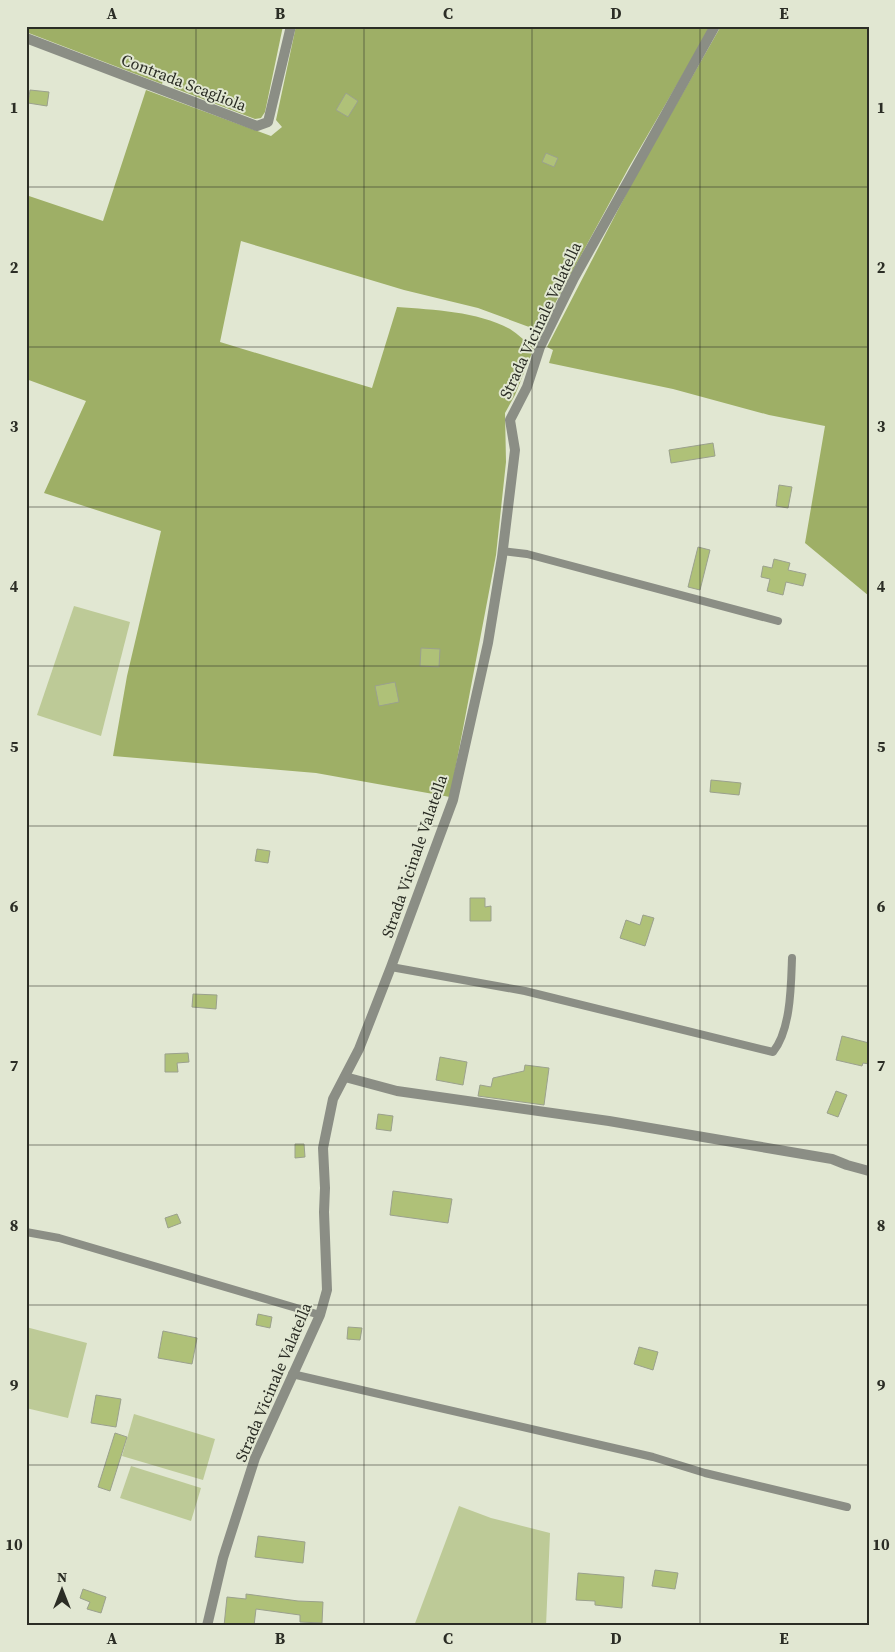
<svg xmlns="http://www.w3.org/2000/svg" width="895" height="1652" viewBox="0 0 895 1652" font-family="'Source Serif 4',serif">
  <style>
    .green { fill: #bdca97 }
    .forest { fill: #9eaf66 }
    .building { fill: #afc178; stroke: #9ba18d }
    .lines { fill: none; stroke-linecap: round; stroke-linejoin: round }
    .lane { stroke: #8b8e85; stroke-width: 8 }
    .street { stroke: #8b8e85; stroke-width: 10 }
    .grid { fill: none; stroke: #2b2d25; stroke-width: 1; stroke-opacity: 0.55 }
    .labels { text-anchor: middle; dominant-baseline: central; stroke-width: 4; stroke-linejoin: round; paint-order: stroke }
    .street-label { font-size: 16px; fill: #2b2d25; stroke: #e1e7d2 }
    .neatline { fill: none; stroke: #2b2d25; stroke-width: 2 }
    .grid-label { font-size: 16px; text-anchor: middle; font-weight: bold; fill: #2b2d25 }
  </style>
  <rect width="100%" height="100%" fill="#e1e7d2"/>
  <g class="green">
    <path d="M74,606L130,622L101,736L37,715Z"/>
    <path d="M26,1327L87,1343L68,1418L26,1408Z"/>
    <path d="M134,1414L215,1439L203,1480L122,1456Z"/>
    <path d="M131,1466L201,1488L191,1521L120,1498Z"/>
    <path d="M459,1506L491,1518L550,1533L546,1626H414Z"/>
  </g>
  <g class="forest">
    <path d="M26,26H283L265,112L261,118L255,119L174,88L173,81L164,79L162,84L26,32Z"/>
    <path d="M296,26H711L629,167L540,331L478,308L404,290L241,241L220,342L372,388L397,307C435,310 476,311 510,329C518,334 526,342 534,348L515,395L505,413L506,462L496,555L450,797L316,773L113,756L127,676L161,531L44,493L86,401L26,379V195L103,221L146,90L271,136L282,127L276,120Z"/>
    <path d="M721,26H869V596L805,543L825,426L769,415L673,389L549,363L553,350L547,347L636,175Z"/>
  </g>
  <g class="building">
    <path d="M30,90L49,92L47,106L28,103Z"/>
    <path d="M346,93L358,101L348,117L336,110Z"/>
    <path d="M546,153L558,158L554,167L542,162Z"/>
    <path d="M713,443L715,456L671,463L669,450Z"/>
    <path d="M779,485L792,487L788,508L776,506Z"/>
    <path d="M698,547L710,550L700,590L688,587Z"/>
    <path d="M774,559L790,563L788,570L806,574L803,586L786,582L783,595L767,591L770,579L761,577L763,566L772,568Z"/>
    <path d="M421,648L440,649L439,667L420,666Z"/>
    <path d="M395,682L399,702L379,706L375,686Z"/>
    <path d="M711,780L741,783L739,795L710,792Z"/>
    <path d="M257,849L270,851L268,863L255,861Z"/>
    <path d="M470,898H485V907L491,906V921H470Z"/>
    <path d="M643,915L654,918L645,946L620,938L626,920L640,925Z"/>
    <path d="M193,994L217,995L216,1009L192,1007Z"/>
    <path d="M842,1036L869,1043V1064L863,1063L862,1066L836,1060Z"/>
    <path d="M188,1053L189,1062L177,1063L178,1072H165V1054Z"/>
    <path d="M440,1057L467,1062L463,1085L436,1080Z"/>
    <path d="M525,1065L549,1068L544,1105L478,1096L480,1085L491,1087L493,1078L524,1071Z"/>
    <path d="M836,1091L847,1095L838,1117L827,1113Z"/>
    <path d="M378,1114L393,1116L391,1131L376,1129Z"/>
    <path d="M295,1144H304L305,1157L295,1158Z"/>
    <path d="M393,1191L452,1199L448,1223L390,1215Z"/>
    <path d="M177,1214L181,1223L168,1228L165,1218Z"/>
    <path d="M258,1314L272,1317L270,1328L256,1325Z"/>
    <path d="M348,1327L362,1328L360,1340L347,1339Z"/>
    <path d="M163,1331L197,1338L192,1364L158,1358Z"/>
    <path d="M639,1347L658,1352L653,1370L634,1364Z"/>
    <path d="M96,1395L121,1399L116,1427L91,1423Z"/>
    <path d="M115,1433L127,1437L110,1491L98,1487Z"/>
    <path d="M258,1536L305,1542L303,1563L255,1557Z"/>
    <path d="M655,1570L678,1573L675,1589L652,1586Z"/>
    <path d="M578,1573L624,1577L622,1608L595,1605V1601L576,1600Z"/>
    <path d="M83,1589L106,1597L101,1613L87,1609L90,1602L80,1598Z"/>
    <path d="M246,1594L298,1601L323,1602L322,1623L300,1622V1615L256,1609L254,1626H224L227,1597L246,1599Z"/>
  </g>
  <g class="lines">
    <g class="lane">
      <path d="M502,551L527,554L778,621"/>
      <path d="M391,967L525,991L773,1052C791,1030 791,985 792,958"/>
      <path d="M26,1232L59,1238L320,1315"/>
      <path d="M292,1374L653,1457L705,1473L847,1507"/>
    </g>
    <g class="street">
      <path d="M26,38L257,126L268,122L291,26"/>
      <path d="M345,1077L397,1091L609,1121L832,1159L847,1165L869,1171"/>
      <path d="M207,1626L223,1558L255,1458L320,1315L327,1290L324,1212L325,1188L323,1148L333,1099L359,1049L391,967L453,800L488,643L502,557L515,450L510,420L527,387L540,347L574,278L715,26"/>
    </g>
  </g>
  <path class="grid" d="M196,26V1626M364,26V1626M532,26V1626M700,26V1626M26,187H869M26,347H869M26,507H869M26,666H869M26,826H869M26,986H869M26,1145H869M26,1305H869M26,1465H869"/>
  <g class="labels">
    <g class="street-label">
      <text transform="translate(184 82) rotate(21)">Contrada Scagliola</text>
      <text transform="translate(540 320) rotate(-65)">Strada Vicinale Valatella</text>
      <text transform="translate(414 856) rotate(-71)">Strada Vicinale Valatella</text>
      <text transform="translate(273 1382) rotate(-67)">Strada Vicinale Valatella</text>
    </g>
  </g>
  <rect width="895" height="1652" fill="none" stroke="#e1e7d2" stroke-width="55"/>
  <g transform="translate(62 1590)" stroke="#e1e7d2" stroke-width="4" paint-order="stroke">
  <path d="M0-4L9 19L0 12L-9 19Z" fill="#2b2d25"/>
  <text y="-8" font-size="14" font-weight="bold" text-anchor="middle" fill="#2b2d25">N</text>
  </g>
  <rect x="28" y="28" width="840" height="1596" class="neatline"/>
  <g class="grid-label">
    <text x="112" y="19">A</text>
    <text x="280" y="19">B</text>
    <text x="448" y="19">C</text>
    <text x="616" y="19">D</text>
    <text x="784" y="19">E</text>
    <text x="14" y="113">1</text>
    <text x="881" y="113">1</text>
    <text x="14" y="273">2</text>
    <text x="881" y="273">2</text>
    <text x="14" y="432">3</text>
    <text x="881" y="432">3</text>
    <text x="14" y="592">4</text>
    <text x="881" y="592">4</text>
    <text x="14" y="752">5</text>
    <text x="881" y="752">5</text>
    <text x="14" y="912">6</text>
    <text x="881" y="912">6</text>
    <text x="14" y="1071">7</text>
    <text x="881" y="1071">7</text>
    <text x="14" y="1231">8</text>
    <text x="881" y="1231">8</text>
    <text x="14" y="1391">9</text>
    <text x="881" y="1391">9</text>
    <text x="14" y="1550">10</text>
    <text x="881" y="1550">10</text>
    <text x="112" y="1644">A</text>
    <text x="280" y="1644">B</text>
    <text x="448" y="1644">C</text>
    <text x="616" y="1644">D</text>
    <text x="784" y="1644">E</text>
  </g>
</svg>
